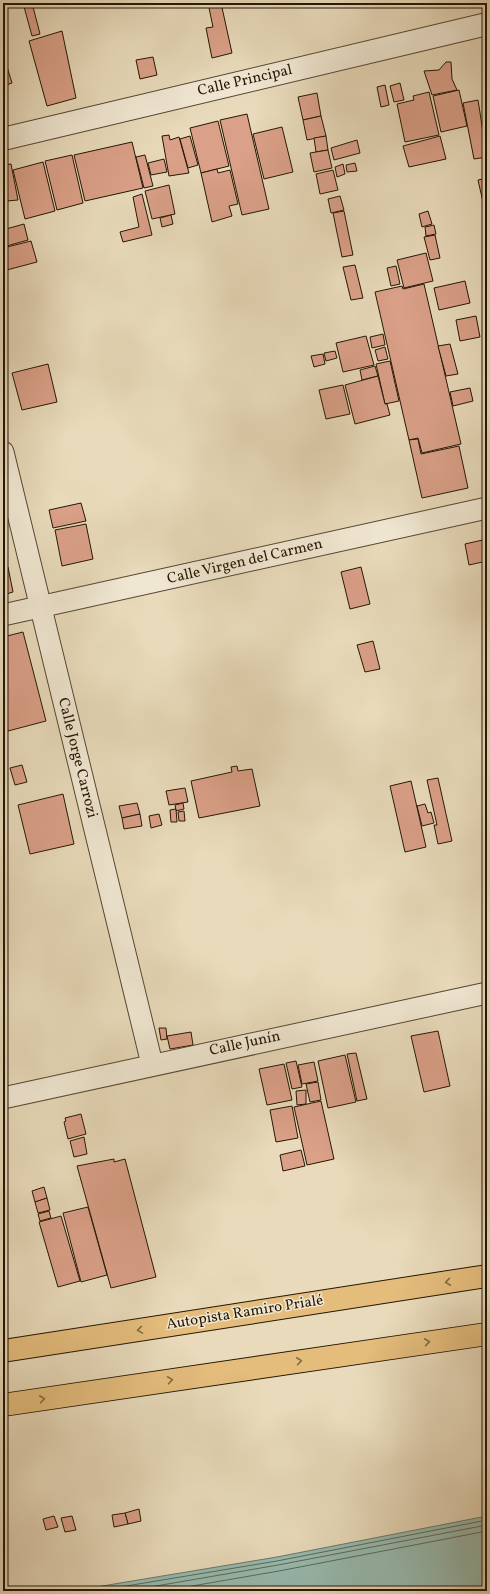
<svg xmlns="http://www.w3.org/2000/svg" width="490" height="1594" viewBox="0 0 490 1594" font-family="Vollkorn,serif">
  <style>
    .water { fill: #97bbb0; stroke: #69796b }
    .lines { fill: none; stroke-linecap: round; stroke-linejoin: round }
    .shore { stroke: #5e685a; stroke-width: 1 }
    .building { fill: #daa088; stroke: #241604 }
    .minor-casing { stroke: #554732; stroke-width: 23 }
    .tertiary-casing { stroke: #554732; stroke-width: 24 }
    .trunk-casing { stroke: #241604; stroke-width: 24 }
    .minor { stroke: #f0e7d2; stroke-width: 21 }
    .tertiary { stroke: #f0e7d2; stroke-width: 22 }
    .trunk { stroke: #e4bd7d; stroke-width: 22 }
    .oneway { stroke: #846a40 }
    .labels { text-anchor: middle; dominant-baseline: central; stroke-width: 3; stroke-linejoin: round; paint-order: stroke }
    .street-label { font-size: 15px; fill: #241604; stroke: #f0e7d2 }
  </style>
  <rect width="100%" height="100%" fill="#e8daba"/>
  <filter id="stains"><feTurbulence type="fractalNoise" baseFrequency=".005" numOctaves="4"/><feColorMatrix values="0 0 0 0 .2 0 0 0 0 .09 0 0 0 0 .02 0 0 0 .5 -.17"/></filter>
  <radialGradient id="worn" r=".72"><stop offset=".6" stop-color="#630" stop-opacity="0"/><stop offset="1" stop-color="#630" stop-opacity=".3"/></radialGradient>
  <path class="water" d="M487,1516V1591H72L277,1557Z"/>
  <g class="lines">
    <g class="shore">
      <path d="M96,1591L277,1561L487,1520"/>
      <path d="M127,1591L278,1565L487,1525"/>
      <path d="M163,1591L279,1571L487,1531"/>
    </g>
  </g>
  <g class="building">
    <path d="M23,3H32L40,34L32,36Z"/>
    <path d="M208,3H221L232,53L212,58L206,28L213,27Z"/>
    <path d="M62,31L76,98L47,106L29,41Z"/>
    <path d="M3,57H4L12,83L3,86Z"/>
    <path d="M153,57L157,75L140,79L136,60Z"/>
    <path d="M446,62H451L452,79L457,90L432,95L424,71L439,70Z"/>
    <path d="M400,83L404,100L394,102L390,86Z"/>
    <path d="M385,85L389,105L381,107L377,87Z"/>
    <path d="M459,90L467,126L441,132L433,96Z"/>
    <path d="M429,92L439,135L405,142L397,104L414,100L413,96Z"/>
    <path d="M317,93L321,116L303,120L298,97Z"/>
    <path d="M478,100L487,157L474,159L463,103Z"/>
    <path d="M247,114L269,209L242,215L220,120Z"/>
    <path d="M321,116L326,136L307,140L303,120Z"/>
    <path d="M218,121L229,166L201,173L190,128Z"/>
    <path d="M282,127L293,172L264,179L253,134Z"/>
    <path d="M169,135L170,140L179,137L189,173L169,176L162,136Z"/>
    <path d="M190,136L198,165L188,168L180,139Z"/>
    <path d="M326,136L328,150L316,152L314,138Z"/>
    <path d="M440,136L446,159L409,167L403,146Z"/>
    <path d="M357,140L360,153L334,160L331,148Z"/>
    <path d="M132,142L143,188L85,201L74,155Z"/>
    <path d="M328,150L332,168L314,172L310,153Z"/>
    <path d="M72,155L83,203L57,210L45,161Z"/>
    <path d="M145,155L153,186L144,188L136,157Z"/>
    <path d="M164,159L167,172L151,175L148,163Z"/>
    <path d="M43,162L55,211L25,219L13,170Z"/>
    <path d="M355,163L357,171L347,172L346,165Z"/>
    <path d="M11,164L18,200L7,201L3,182V165Z"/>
    <path d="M343,164L345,174L337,177L335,167Z"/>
    <path d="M217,169L218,173L230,170L238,204L229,206L232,216L212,222L201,173Z"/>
    <path d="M333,170L338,190L320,194L316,174Z"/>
    <path d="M487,178V220L478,180Z"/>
    <path d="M169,185L175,214L152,219L145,191Z"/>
    <path d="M142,194L152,235L123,242L120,232L139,227L133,197Z"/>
    <path d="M340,196L344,210L331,213L328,199Z"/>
    <path d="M3,207L6,229L24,224L28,240L3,247Z"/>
    <path d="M344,211L353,255L342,257L333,213Z"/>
    <path d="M428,211L432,224L422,227L419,214Z"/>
    <path d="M171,215L173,224L162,227L160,218Z"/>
    <path d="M434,225L436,234L426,236L425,227Z"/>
    <path d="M435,235L440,258L430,260L424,237Z"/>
    <path d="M31,241L37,262L3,271V248Z"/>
    <path d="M426,253L433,281L404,288L397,260Z"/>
    <path d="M355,265L363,298L351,300L343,267Z"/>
    <path d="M396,266L400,284L391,286L387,268Z"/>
    <path d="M465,281L470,303L439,310L434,288Z"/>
    <path d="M424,284L461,444L422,453L418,438L409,440L375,292L402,286L403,289Z"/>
    <path d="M476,316L480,337L460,341L456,320Z"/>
    <path d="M383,334L385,345L372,348L370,337Z"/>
    <path d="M366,336L374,365L343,372L336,343Z"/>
    <path d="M450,344L458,374L446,376L438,346Z"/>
    <path d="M385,347L388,359L378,361L375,350Z"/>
    <path d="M335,351L337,358L326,361L324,353Z"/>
    <path d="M323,354L325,364L314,367L311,356Z"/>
    <path d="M390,361L399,401L385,404L376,364Z"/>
    <path d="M48,364L57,402L22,410L12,373Z"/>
    <path d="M375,366L378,376L362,380L360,370Z"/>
    <path d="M378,376L385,404H387L390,415L355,424L345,385Z"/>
    <path d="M343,385L350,414L326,419L319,390Z"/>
    <path d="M470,388L473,401L453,406L450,392Z"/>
    <path d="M418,439L421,454L459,446L468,488L422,498L409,440Z"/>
    <path d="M81,503L86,521L53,528L49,510Z"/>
    <path d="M86,524L93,559L62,566L55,530Z"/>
    <path d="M487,539V561L469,565L465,544Z"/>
    <path d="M8,567L13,592L3,595V568Z"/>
    <path d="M361,567L370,604L350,609L341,572Z"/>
    <path d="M23,632L46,721L8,731L3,713V637Z"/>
    <path d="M373,641L380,669L365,672L357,645Z"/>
    <path d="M22,765L27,782L15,785L10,768Z"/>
    <path d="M237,766L238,771L252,769L260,806L199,818L191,781L232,772L231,767Z"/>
    <path d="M438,778L452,841L438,844L434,825H437L427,780Z"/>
    <path d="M411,781L426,847L405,852L390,786Z"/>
    <path d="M185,788L188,802L169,805L166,791Z"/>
    <path d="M63,794L74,844L30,854L18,805Z"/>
    <path d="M137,803L140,814L122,818L119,806Z"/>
    <path d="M183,803L184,809L176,811L175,805Z"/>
    <path d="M425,804L428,813L431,812L434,823L422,826L417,806Z"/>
    <path d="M176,809L177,822H171L170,810Z"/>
    <path d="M184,811L185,821H179L178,812Z"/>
    <path d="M140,814L142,826L124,829L122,818Z"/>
    <path d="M159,814L162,825L151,828L149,816Z"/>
    <path d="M159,1028H166L167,1039L161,1040Z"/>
    <path d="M438,1031L450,1086L424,1092L411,1036Z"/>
    <path d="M191,1032L193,1045L170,1049L167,1036Z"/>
    <path d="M356,1053L367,1099L357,1101L347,1054Z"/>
    <path d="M345,1055L356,1102L328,1108L318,1061Z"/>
    <path d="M296,1061L302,1087L292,1089L286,1063Z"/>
    <path d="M314,1062L318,1081L302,1084L298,1065Z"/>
    <path d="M284,1064L292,1100L267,1105L259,1069Z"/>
    <path d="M318,1082L321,1100L310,1102L306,1084Z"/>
    <path d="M306,1090V1104L297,1105L296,1091Z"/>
    <path d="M321,1101L334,1159L307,1165L294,1107Z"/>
    <path d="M292,1106L298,1138L276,1142L270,1110Z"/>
    <path d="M81,1114L86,1134L68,1139L64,1122L66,1121L65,1118Z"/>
    <path d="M84,1137L87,1154L74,1157L70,1141Z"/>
    <path d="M301,1150L305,1166L283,1171L280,1155Z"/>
    <path d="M114,1159V1162L125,1159L156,1277L111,1288L77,1166Z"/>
    <path d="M44,1187L47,1198L35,1202L32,1191Z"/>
    <path d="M47,1198L50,1210L38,1213L35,1202Z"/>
    <path d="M88,1207L107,1275L81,1282L63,1213Z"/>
    <path d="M49,1211L51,1218L40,1221L38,1214Z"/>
    <path d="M61,1216L80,1281L58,1287L39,1222Z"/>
    <path d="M139,1509L141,1521L128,1524L125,1513Z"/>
    <path d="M125,1513L128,1524L114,1527L112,1515Z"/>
    <path d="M54,1516L58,1527L46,1530L43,1519Z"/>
    <path d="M72,1516L76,1530L65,1532L61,1518Z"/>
  </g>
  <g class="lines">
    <defs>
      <g id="minor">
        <path d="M3,452L152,1064"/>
        <path d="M3,615L487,508"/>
        <path d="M3,1098L487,993"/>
      </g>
      <path id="tertiary" d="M3,139L487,24"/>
      <g id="trunk">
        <path d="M3,1351L487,1276"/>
        <path d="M3,1405L487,1334"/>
      </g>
    </defs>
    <use href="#minor" class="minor-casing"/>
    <use href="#tertiary" class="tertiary-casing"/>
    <use href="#trunk" class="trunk-casing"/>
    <use href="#minor" class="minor"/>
    <use href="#tertiary" class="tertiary"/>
    <use href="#trunk" class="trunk"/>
  </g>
  <defs><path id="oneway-chevron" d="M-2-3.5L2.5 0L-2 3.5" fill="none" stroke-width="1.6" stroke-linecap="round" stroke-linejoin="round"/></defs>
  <g class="oneway">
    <use href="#oneway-chevron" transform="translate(448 1282) rotate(172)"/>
    <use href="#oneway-chevron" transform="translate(140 1330) rotate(171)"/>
    <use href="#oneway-chevron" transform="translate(427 1342) rotate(-8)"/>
    <use href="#oneway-chevron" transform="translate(299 1361) rotate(-8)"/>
    <use href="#oneway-chevron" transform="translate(170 1380) rotate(-8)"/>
    <use href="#oneway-chevron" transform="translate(42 1399) rotate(-8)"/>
  </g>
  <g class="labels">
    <g class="street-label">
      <text transform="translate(245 81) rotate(-13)">Calle Principal</text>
      <text transform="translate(245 562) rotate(-13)">Calle Virgen del Carmen</text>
      <text transform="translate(77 758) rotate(76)">Calle Jorge Carrozi</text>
      <text transform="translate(245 1044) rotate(-12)">Calle Junín</text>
      <text transform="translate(245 1313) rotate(-9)">Autopista Ramiro Prialé</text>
    </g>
  </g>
  <rect width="490" height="1594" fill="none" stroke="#e8daba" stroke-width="16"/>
  <rect x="4" y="4" width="482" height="1586" fill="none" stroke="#241604" stroke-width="2"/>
  <rect x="8" y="8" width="474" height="1578" fill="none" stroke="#241604"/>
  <rect width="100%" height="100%" filter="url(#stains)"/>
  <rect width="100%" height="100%" fill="url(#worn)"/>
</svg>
